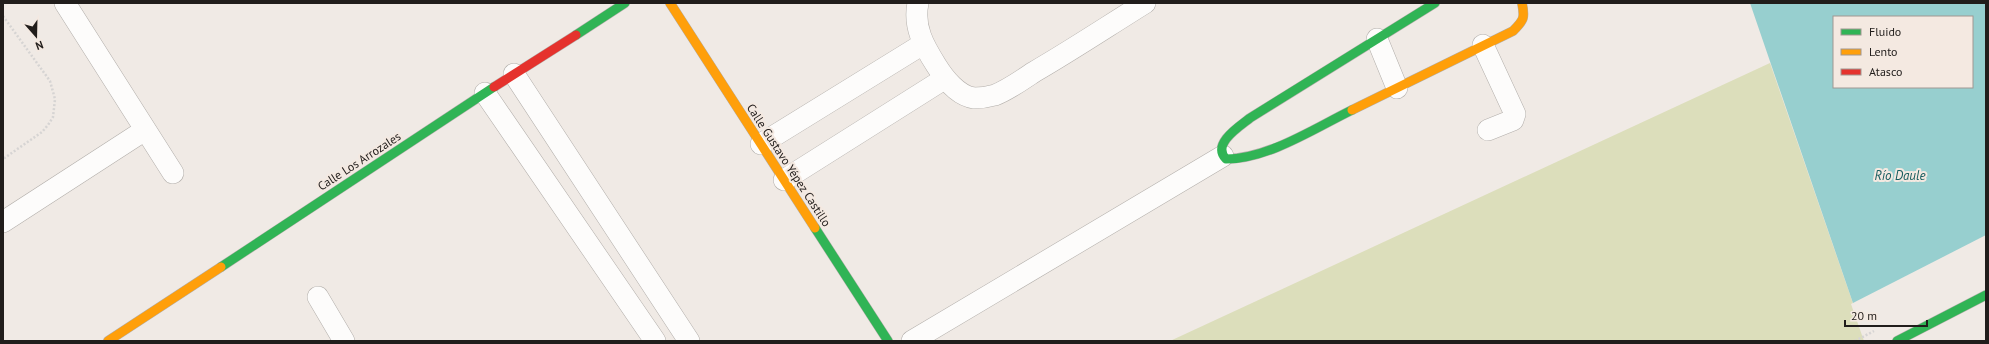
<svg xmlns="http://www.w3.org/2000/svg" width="1989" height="344" viewBox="0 0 1989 344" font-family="'PT Sans',sans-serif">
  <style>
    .green { fill: #dcdebb }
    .water { fill: #97cfcf; fill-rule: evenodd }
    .pier { fill: #f0eae5 }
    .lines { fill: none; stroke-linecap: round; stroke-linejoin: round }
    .street-casing { stroke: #b2aeaa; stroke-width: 22 }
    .fast-casing { stroke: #b2aeaa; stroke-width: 10 }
    .slow-casing { stroke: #b2aeaa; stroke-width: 10 }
    .jam-casing { stroke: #b2aeaa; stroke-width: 10 }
    .path { stroke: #d6d4d3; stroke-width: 2.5; stroke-dasharray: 2 2; stroke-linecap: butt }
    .street { stroke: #fdfcfb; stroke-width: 21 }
    .fast { stroke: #30b455; stroke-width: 9 }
    .slow { stroke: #ff9f0a; stroke-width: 9 }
    .jam { stroke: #e5322d; stroke-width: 9 }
    .labels { text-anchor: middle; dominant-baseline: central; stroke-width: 4; stroke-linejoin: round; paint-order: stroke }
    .street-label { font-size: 12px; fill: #211d1b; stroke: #f4e9e1 }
    .water-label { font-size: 13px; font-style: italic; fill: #175d5f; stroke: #f4e9e1 }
  </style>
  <rect width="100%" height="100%" fill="#f0eae5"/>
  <path class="green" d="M1770,63L1866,341H1170Z"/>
  <path class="water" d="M1750,3H1986V341H1866ZM1834,17H1972V87H1834Z"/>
  <path class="pier" d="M1986,235V341H1864L1851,304Z"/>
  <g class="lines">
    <defs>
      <g id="street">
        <path d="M65,3L173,173"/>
        <path d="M918,3C913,27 924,46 936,65C944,78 958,96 974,98C981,98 988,97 995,95C1008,90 1022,80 1034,72C1072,50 1108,26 1145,3"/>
        <path d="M1377,39L1397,88"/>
        <path d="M1483,45L1515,114L1513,120L1488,130"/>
        <path d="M514,74L689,341"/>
        <path d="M485,93L655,341"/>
        <path d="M761,144L923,44"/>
        <path d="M784,180L944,79"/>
        <path d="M3,222L145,130"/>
        <path d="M318,297L344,341"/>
        <path d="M912,341L1223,156"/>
      </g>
      <g id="fast">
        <path d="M576,35L625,3"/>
        <path d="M1352,110C1315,128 1268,159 1226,159C1211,144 1240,126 1250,118L1435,3"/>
        <path d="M815,228L888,341"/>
        <path d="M221,267L494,87"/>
        <path d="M1897,341L1986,295"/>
      </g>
      <g id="slow">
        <path d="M670,3L815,228"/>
        <path d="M1352,110L1513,31C1524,20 1525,18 1522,3"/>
        <path d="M108,341L221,267"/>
      </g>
      <path id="jam" d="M494,87L576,35"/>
    </defs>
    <use href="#street" class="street-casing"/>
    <use href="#fast" class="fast-casing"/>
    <use href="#slow" class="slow-casing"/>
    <use href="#jam" class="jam-casing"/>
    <g class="path">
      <path d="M3,16L50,81L55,99L53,117L48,125L42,132L3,159"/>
      <path d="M1855,341L1874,331"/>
    </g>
    <use href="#street" class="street"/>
    <use href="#fast" class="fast"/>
    <use href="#slow" class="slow"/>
    <use href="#jam" class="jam"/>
  </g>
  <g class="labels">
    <g class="street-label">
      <text transform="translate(359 161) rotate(-33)">Calle Los Arrozales</text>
      <text transform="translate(789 165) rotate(57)">Calle Gustavo Yépez Castillo</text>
    </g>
    <g class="water-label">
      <text x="1900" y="175">Río Daule</text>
    </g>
  </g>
  <rect width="1989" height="344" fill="none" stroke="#211d1b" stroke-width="8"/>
  <rect x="1833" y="16" width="140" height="72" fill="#f4e9e1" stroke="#a09792"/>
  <rect x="1841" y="29" width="20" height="6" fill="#30b455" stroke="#a09792"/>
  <text x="1869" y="36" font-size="12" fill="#211d1b">Fluido</text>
  <rect x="1841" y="49" width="20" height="6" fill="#ff9f0a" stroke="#a09792"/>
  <text x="1869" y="56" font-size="12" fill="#211d1b">Lento</text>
  <rect x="1841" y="69" width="20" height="6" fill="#e5322d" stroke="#a09792"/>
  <text x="1869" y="76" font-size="12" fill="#211d1b">Atasco</text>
  <g transform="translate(36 36) rotate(160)" stroke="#f4e9e1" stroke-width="3" paint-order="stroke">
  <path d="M0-3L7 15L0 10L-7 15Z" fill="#211d1b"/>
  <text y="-6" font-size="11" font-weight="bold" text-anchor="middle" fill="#211d1b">N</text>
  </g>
  <path d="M1845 320v6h82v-6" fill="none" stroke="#211d1b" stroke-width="2"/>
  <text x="1851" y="320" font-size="12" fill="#211d1b" stroke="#f4e9e1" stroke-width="3" paint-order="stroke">20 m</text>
</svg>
